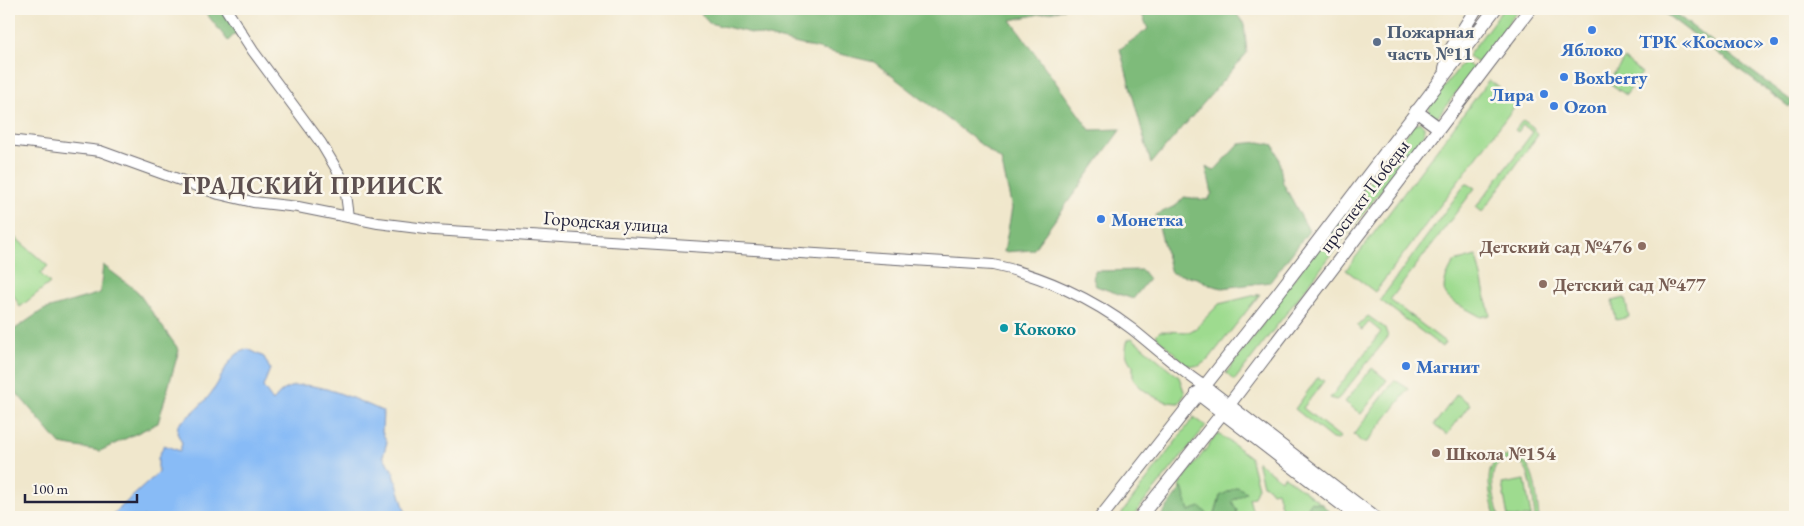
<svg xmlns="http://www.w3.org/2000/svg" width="1804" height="526" viewBox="0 0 1804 526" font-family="'EB Garamond',serif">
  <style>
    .green { fill: #9edb8f; stroke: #607e65 }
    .forest { fill: #7ebb7a; stroke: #506e5a }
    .water { fill: #88bbf6; stroke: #556e98 }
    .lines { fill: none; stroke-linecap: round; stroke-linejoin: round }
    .minor-casing { stroke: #6a676e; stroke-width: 12 }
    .major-casing { stroke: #6a676e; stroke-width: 14 }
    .minor { stroke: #fff; stroke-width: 10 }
    .major { stroke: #fff; stroke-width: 12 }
    .shop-dot { fill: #3f7fe0; stroke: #fbf7ec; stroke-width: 2 }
    .service-dot { fill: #5c6f8a; stroke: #fbf7ec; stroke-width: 2 }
    .education-dot { fill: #8d6e63; stroke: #fbf7ec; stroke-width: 2 }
    .culture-dot { fill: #0f9aa8; stroke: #fbf7ec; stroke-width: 2 }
    .labels { text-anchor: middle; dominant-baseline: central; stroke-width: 5; stroke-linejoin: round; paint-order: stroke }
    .service-label { font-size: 19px; font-weight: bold; fill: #4e5e75; stroke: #fbf7ec; text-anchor: start }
    .shop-label { font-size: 19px; font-weight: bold; fill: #366cbe; stroke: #fbf7ec; text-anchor: start }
    .street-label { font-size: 19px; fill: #22223b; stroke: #fbf7ec }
    .education-label { font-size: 19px; font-weight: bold; fill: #785e54; stroke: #fbf7ec; text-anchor: start }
    .culture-label { font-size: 19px; font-weight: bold; fill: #0d838f; stroke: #fbf7ec; text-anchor: start }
    .district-label { font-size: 24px; font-weight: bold; letter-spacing: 1px; fill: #5d5050; stroke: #fbf7ec }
  </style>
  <rect width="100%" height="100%" fill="#fbf7ec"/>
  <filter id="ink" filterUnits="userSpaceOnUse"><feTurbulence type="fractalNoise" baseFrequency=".02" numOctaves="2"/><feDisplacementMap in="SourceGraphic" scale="10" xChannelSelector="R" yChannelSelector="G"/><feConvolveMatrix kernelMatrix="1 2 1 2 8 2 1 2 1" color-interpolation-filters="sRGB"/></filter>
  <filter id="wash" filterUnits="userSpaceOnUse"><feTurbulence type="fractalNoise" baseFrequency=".0096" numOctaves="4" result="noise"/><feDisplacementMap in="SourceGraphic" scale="20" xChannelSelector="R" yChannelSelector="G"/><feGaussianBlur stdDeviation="1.12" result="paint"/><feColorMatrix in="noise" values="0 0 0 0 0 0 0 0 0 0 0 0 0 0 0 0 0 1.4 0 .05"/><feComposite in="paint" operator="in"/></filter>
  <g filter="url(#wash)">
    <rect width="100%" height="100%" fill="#f0e7cc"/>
    <g class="green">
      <path d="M1503,9H1519L1478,63L1468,56Z"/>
      <path d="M1624,59L1642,73L1626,95L1608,82Z"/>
      <path d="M1464,61L1474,69L1439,115L1434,117L1428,114L1429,107Z"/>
      <path d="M1489,80L1518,102L1375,292L1346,270Z"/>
      <path d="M1523,120L1533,127L1538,135L1482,212L1476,207L1533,132L1523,125L1518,132L1515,130Z"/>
      <path d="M1419,122L1424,126V135L1234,381L1226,373L1262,326L1269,311L1414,125Z"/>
      <path d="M1466,183L1475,188L1390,300L1445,342L1442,347L1380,300Z"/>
      <path d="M9,232L48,266L40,273L50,283L20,307L9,287Z"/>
      <path d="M1476,256L1490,315L1481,317C1449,298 1432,300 1454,262Z"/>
      <path d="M1260,294L1209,359L1199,366L1187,365L1158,338L1156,335L1160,331L1189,332L1196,328L1219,304Z"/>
      <path d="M1625,298L1629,317L1616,320L1612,301Z"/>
      <path d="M1368,316L1385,328L1388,337L1339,398L1336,400L1330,398L1381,332L1369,322L1362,330L1357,326Z"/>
      <path d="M1132,338L1179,377L1185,394L1179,403C1161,403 1144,393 1133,379V366C1126,359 1124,350 1128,340Z"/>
      <path d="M1372,368L1387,380L1361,414L1345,402Z"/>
      <path d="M1318,377L1324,381L1303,408L1340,437L1338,440L1332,439L1295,409Z"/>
      <path d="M1395,380L1409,389L1367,442H1361L1354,434Z"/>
      <path d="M1457,394L1470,404L1447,435L1434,425Z"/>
      <path d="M1194,417L1206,426L1132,517H1119Z"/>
      <path d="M1218,433L1250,457L1258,487L1254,497L1249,498L1254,517H1235L1237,511L1220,496L1214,517L1204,513L1189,511L1179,485Z"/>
      <path d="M1510,456C1537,458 1536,497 1539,517H1535C1533,503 1533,480 1525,468C1521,462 1515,459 1508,460C1482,463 1496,501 1499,517H1495C1491,496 1478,459 1510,456Z"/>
      <path d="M1257,461L1281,480L1284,476L1322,504L1310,502L1304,517H1284L1277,491L1272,492L1268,487L1263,485Z"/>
      <path d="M1525,480L1531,517H1508L1502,484Z"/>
    </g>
    <g class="forest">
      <path d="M208,9H223L238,31L228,41L206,13Z"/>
      <path d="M697,9H1064L1011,20L1090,130L1121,129L1033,250L1004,252L1012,208L1001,160L874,62L709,23Z"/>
      <path d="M1140,9H1233L1244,24L1247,53L1151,164L1120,49L1148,29Z"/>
      <path d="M1659,9H1669L1793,102L1789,107Z"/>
      <path d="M1260,142L1274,145L1279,160L1283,183L1309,231L1270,282L1222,288L1210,285L1197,278L1171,273L1156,215L1177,205L1184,197L1208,200L1212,193L1206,167L1214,171L1239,144Z"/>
      <path d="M103,265L137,291L179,350L158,423L100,451L60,444L9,384V333L43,310L100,293Z"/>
      <path d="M1142,270L1149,279L1133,299L1096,286L1093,278L1095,271Z"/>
      <path d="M1182,487L1189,511L1200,507L1211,517H1160Z"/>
      <path d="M1237,487L1247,492L1232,501L1237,511L1235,517H1214L1220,496Z"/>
      <path d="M1310,502L1322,504L1330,512L1327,517H1304Z"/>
    </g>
    <path class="water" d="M248,349L264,357L270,369L263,387L273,401C276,398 280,392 284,390C308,374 359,402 383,411L382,432L387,442L383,456L393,471L407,517H110L158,473V458L164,445L180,451L182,443L177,433L178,425C191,414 205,403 214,389C225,373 227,355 248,349Z"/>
  </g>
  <g filter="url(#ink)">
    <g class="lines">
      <defs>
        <g id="minor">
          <path d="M226,9L253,51L321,143L340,175L346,194L349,217"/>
          <path d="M9,140L100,151L219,194L253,202L298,207L378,223L434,230L993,265C1041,275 1093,299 1132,329C1156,348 1178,369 1204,386"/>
        </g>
        <g id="major">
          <path d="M1445,68L1451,49L1476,9"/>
          <path d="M1416,111L1439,128"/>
          <path d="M1204,386L1374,517"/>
          <path d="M1197,393L1358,517"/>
          <path d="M1101,517L1279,292L1495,9"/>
          <path d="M1140,517L1228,406L1530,9"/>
        </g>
      </defs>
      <use href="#minor" class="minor-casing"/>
      <use href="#major" class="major-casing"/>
      <use href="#minor" class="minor"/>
      <use href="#major" class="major"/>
    </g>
  </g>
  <g class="shop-dot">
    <circle cx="1592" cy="30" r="5"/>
    <circle cx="1774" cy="41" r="5"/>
    <circle cx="1564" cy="77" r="5"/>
    <circle cx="1544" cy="94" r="5"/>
    <circle cx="1554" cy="106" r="5"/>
    <circle cx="1101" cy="219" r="5"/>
    <circle cx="1406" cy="366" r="5"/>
  </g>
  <circle class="service-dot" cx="1377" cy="42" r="5"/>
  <g class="education-dot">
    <circle cx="1642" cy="246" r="5"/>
    <circle cx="1543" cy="284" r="5"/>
    <circle cx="1436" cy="453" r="5"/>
  </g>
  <circle class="culture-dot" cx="1004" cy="328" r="5"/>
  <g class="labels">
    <g class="service-label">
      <text x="1387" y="31">Пожарная<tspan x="1387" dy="22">часть №11</tspan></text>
    </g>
    <g class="shop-label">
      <text x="1764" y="41" text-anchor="end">ТРК «Космос»</text>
      <text x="1592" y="49" text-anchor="middle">Яблоко</text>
      <text x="1574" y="77">Boxberry</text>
      <text x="1534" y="94" text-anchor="end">Лира</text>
      <text x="1564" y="106">Ozon</text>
      <text x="1111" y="219">Монетка</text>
      <text x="1416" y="366">Магнит</text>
    </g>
    <g class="street-label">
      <text transform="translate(1364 196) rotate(-53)">проспект Победы</text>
      <text transform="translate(606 222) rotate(4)">Городская улица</text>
    </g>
    <g class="education-label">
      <text x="1632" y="246" text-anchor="end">Детский сад №476</text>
      <text x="1553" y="284">Детский сад №477</text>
      <text x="1446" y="453">Школа №154</text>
    </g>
    <g class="culture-label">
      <text x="1014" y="328">Кококо</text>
    </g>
    <g class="district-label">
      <text x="313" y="185">ГРАДСКИЙ ПРИИСК</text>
    </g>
  </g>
  <rect width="1804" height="526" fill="none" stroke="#fbf7ec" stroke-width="30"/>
  <path d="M25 494v8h112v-8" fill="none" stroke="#22223b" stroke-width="2.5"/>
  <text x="32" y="494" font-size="15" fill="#22223b" stroke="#fbf7ec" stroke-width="4" paint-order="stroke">100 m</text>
</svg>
